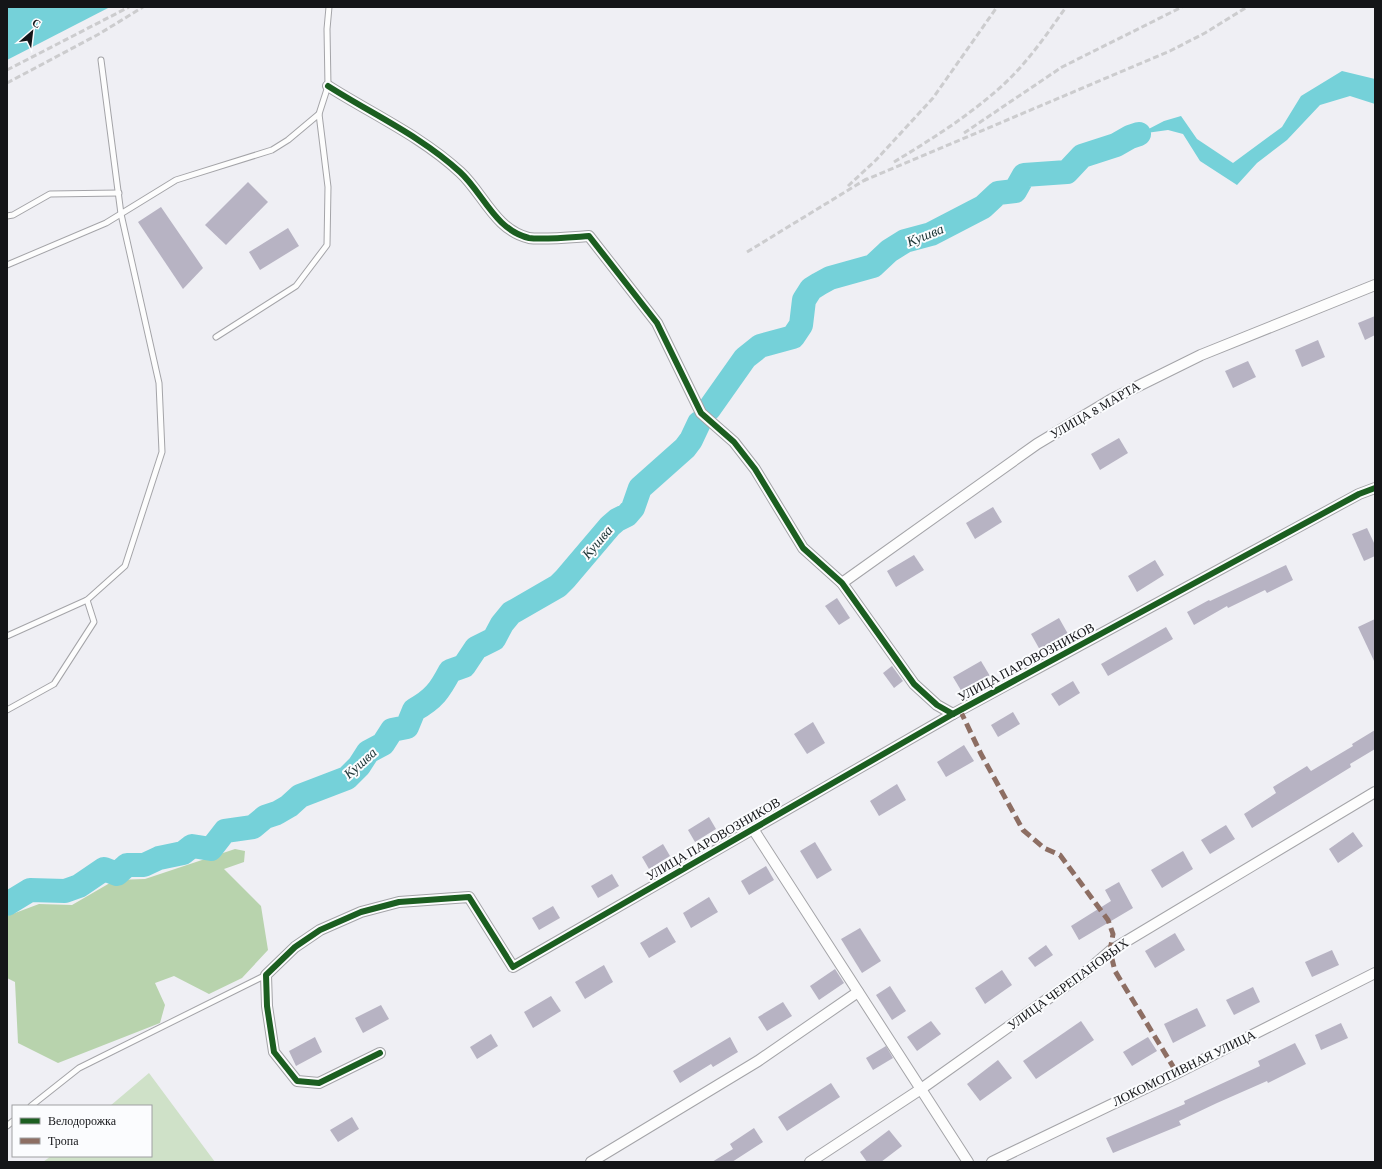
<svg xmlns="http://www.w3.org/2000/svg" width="1382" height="1169" viewBox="0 0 1382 1169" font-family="'Crimson Pro',serif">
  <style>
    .green { fill: #cfe1c8 }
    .forest { fill: #b8d3ad }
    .water { fill: #75d1d9 }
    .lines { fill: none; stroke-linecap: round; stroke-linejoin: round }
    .river { stroke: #75d1d9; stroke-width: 24 }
    .building { fill: #b7b3c3 }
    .service-casing { stroke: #a4a4a8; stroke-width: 7 }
    .minor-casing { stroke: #a4a4a8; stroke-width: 12 }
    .service { stroke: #fdfdfd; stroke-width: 5 }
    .minor { stroke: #fdfdfd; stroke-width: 10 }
    .rail { stroke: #ccccce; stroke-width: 3; stroke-dasharray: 6 3; stroke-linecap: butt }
    .quiet { stroke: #8d6e63; stroke-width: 5; stroke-dasharray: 10 5; stroke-linecap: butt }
    .cycleway-casing { stroke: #fbfcfe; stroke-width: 8 }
    .cycleway { stroke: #1b5e20; stroke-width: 6 }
    .labels { text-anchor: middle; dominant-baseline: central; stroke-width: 4; stroke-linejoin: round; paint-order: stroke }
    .street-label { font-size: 13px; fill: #141518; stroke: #fbfcfe }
    .water-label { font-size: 14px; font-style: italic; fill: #1d3435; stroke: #fbfcfe }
  </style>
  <rect width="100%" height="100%" fill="#efeff4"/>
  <path class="green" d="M149,1073L215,1162H43L51,1156H151V1106H110Z"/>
  <path class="forest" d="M235,849L245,851L244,862L224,869L261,906L268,950L242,978L209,994L174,976L155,983L165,1005L160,1023L58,1063L18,1043L15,982L7,978V916L39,904L72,905L115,880L145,879Z"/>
  <g class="water">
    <path d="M7,7H110L7,60Z"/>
    <path d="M1342,71L1375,79V104L1350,96L1320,105L1287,140L1257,163L1237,185L1200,161L1183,134L1168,130L1139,134L1164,121L1181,116L1197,139L1233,163L1282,127L1301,96Z"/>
  </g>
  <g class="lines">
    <g class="river">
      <path d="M709,409L745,358L760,346L793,337L801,325L804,300L811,289L819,284L830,278L873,266L889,251L905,241L931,234L983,207L998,193L1015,191L1024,175L1067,172L1082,156L1116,145L1130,137L1139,134"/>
      <path d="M7,904L30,890L65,891L79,886L104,869L117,874L127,865H144L159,858L183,853L192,846L211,849L225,831L253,827L265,817L277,813L289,806L300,796L347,778L359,766L368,752L383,744L392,730L407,727L414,710C434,699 440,690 450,671L464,666L476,648L494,639L502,624L511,613L558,586L565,579L610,526L617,520L627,515L633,508L640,488L685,448L691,440L699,423"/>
    </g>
  </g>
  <g class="building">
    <path d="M248,182L268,202L226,245L205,225Z"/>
    <path d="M161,207L203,268L183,289L138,222Z"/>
    <path d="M288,228L299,246L260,270L249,252Z"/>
    <path d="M1375,316V335L1365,340L1358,323Z"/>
    <path d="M1318,340L1325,357L1302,367L1295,350Z"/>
    <path d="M1248,361L1256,377L1233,388L1225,371Z"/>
    <path d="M1119,438L1128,453L1100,470L1091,454Z"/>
    <path d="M993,507L1002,522L975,539L966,523Z"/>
    <path d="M1367,528L1375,545V556L1364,561L1352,534Z"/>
    <path d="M914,555L924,570L896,587L887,571Z"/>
    <path d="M1155,560L1164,575L1137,592L1128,576Z"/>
    <path d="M1286,565L1293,580L1267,593L1265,590L1228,608L1227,606L1194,625L1187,612L1209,600L1210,601Z"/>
    <path d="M837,598L850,618L839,625L825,606Z"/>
    <path d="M1059,618L1068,634L1040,650L1031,634Z"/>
    <path d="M1375,619V663L1358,627Z"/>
    <path d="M1166,627L1173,639L1108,676L1101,664Z"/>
    <path d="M981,661L990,676L962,692L953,677Z"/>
    <path d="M892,666L903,681L894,688L883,673Z"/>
    <path d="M1073,681L1080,693L1059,706L1051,694Z"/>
    <path d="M1013,712L1020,724L998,737L991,725Z"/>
    <path d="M813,722L825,743L807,754L794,734Z"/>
    <path d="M1375,730V749L1350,764L1351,767L1252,828L1244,814L1276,793L1273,787L1307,766L1311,771L1353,746L1352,744Z"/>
    <path d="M964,745L974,761L946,777L937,762Z"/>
    <path d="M897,784L906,800L879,816L870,801Z"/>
    <path d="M709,817L716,829L695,842L688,830Z"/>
    <path d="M1226,825L1235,839L1210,854L1201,840Z"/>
    <path d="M1353,832L1363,846L1338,863L1329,849Z"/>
    <path d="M815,842L832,870L817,879L800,851Z"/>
    <path d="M663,844L670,856L649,869L642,857Z"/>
    <path d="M1183,851L1193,869L1162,888L1151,870Z"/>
    <path d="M766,866L774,880L749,895L741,881Z"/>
    <path d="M612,874L619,886L598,898L591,886Z"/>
    <path d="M1119,882L1133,908L1079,940L1071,926L1111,901L1105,890Z"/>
    <path d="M709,897L718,912L691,928L683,913Z"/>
    <path d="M553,906L560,918L539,930L532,918Z"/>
    <path d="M667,927L676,942L649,958L640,943Z"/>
    <path d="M860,928L881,961L862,973L841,939Z"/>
    <path d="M1175,933L1185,950L1155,968L1145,951Z"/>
    <path d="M1046,945L1053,955L1035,967L1028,958Z"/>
    <path d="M1332,950L1339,965L1312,977L1305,962Z"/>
    <path d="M604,965L613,982L585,999L575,982Z"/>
    <path d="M835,969L844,983L819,1000L810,986Z"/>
    <path d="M1002,970L1012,985L985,1004L975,988Z"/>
    <path d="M890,986L906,1011L892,1020L876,995Z"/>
    <path d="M1253,987L1260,1002L1234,1015L1226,1000Z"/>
    <path d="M551,996L561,1011L533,1028L524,1012Z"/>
    <path d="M783,1002L792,1016L767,1031L758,1017Z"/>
    <path d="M381,1005L389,1019L363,1033L355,1018Z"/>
    <path d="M1197,1008L1206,1026L1173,1043L1164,1024Z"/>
    <path d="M931,1021L941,1034L917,1051L907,1037Z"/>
    <path d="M1081,1021L1094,1040L1036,1079L1023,1061Z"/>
    <path d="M1341,1023L1348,1038L1321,1050L1315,1035Z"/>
    <path d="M491,1034L498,1046L477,1059L470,1047Z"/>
    <path d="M315,1037L322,1052L296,1066L289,1051Z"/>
    <path d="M730,1037L738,1052L713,1067L711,1064L680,1083L673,1071Z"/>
    <path d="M1148,1037L1157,1051L1132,1066L1123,1052Z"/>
    <path d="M1295,1043L1306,1064L1268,1083L1267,1081L1217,1103L1179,1121L1181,1125L1113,1153L1106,1138L1185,1104L1184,1101L1260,1066L1258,1061Z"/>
    <path d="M886,1046L893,1058L873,1070L866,1058Z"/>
    <path d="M998,1060L1012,1078L980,1101L967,1084Z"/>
    <path d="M831,1083L840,1097L787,1131L778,1117Z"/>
    <path d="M352,1117L359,1129L338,1142L330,1130Z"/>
    <path d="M754,1128L763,1142L732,1162H712L733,1149L730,1144Z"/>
    <path d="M889,1130L902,1146L881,1162H867L860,1152Z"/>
  </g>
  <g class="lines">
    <defs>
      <g id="service">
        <path d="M7,216L13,215L50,194L119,193"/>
        <path d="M7,265L106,223L176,180L272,150L288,140L319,114L328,86L327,29L329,7"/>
        <path d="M216,337L296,286L327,245L328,187L319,114"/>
        <path d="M7,636L87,600L125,566L162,452L159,383L121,214L101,60"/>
        <path d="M7,710L54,684L94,622L87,600"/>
        <path d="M31,1106L79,1068L266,975"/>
        <path d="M7,1126L13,1121"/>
      </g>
      <g id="minor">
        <path d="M328,86C372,114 421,136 460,172C483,193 495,230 529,238C542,240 574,237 589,236L657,323L701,413L734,442L755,469L803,548L842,583L914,684L937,705L953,714"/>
        <path d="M842,583L1037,444L1112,399L1201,355L1375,285"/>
        <path d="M753,829L968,1162"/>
        <path d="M380,1053L319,1083L297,1081L274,1052L267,1006L266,975L295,947L320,930L361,912L399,902L469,897L513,967L953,714L1359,494L1375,488"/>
        <path d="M591,1162L758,1061L858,992"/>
        <path d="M810,1162L921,1089L1087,971L1110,951L1375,792"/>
        <path d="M992,1162L1177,1073L1375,973"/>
      </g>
    </defs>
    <use href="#service" class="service-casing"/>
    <use href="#minor" class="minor-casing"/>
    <use href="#service" class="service"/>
    <use href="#minor" class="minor"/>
    <g class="rail">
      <path d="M7,70L129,7"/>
      <path d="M7,83L99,34L143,7"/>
      <path d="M964,133L1062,67L1182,7"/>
      <path d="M894,162C932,139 970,115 1003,85C1028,62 1047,34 1066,7"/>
      <path d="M863,181L1170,51L1205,33L1247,7"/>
      <path d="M848,186L876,160L933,98L997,7"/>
      <path d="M747,252L868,178"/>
    </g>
    <path class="quiet" d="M960,710L981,754L1023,830L1044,848L1060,855L1108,920L1113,934L1110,951L1115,971L1177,1073"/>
    <defs>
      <g id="cycleway">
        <path d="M328,86C372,114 421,136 460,172C483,193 495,230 529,238C542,240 574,237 589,236L657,323L701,413L734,442L755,469L803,548L842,583L914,684L937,705L953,714"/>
        <path d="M380,1053L319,1083L297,1081L274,1052L267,1006L266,975L295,947L320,930L361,912L399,902L469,897L513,967L953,714L1359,494L1375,488"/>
      </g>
    </defs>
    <use href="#cycleway" class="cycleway-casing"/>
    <use href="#cycleway" class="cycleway"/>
  </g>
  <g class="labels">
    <g class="street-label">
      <text transform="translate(1095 410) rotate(-30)">УЛИЦА 8 МАРТА</text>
      <text transform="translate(1026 662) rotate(-28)">УЛИЦА ПАРОВОЗНИКОВ</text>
      <text transform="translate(713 839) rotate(-30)">УЛИЦА ПАРОВОЗНИКОВ</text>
      <text transform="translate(1068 984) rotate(-36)">УЛИЦА ЧЕРЕПАНОВЫХ</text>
      <text transform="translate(1184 1068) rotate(-26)">ЛОКОМОТИВНАЯ УЛИЦА</text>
    </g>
    <g class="water-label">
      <text transform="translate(925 235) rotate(-22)">Кушва</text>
      <text transform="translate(597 542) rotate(-49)">Кушва</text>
      <text transform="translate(360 763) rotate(-42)">Кушва</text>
    </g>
  </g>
  <rect width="1382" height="1169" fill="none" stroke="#141518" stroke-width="16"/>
  <rect x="12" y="1105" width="140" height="52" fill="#fbfcfe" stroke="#9fa0a2"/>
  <rect x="20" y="1118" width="20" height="6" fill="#1b5e20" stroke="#9fa0a2"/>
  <text x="48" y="1125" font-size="12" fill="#141518">Велодорожка</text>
  <rect x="20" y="1138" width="20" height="6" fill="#8d6e63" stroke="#9fa0a2"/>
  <text x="48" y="1145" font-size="12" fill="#141518">Тропа</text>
  <g transform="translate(32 32) rotate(28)" stroke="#fbfcfe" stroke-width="3" paint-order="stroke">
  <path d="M0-3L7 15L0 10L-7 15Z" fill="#141518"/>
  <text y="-6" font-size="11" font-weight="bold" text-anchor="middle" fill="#141518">С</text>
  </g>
</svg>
